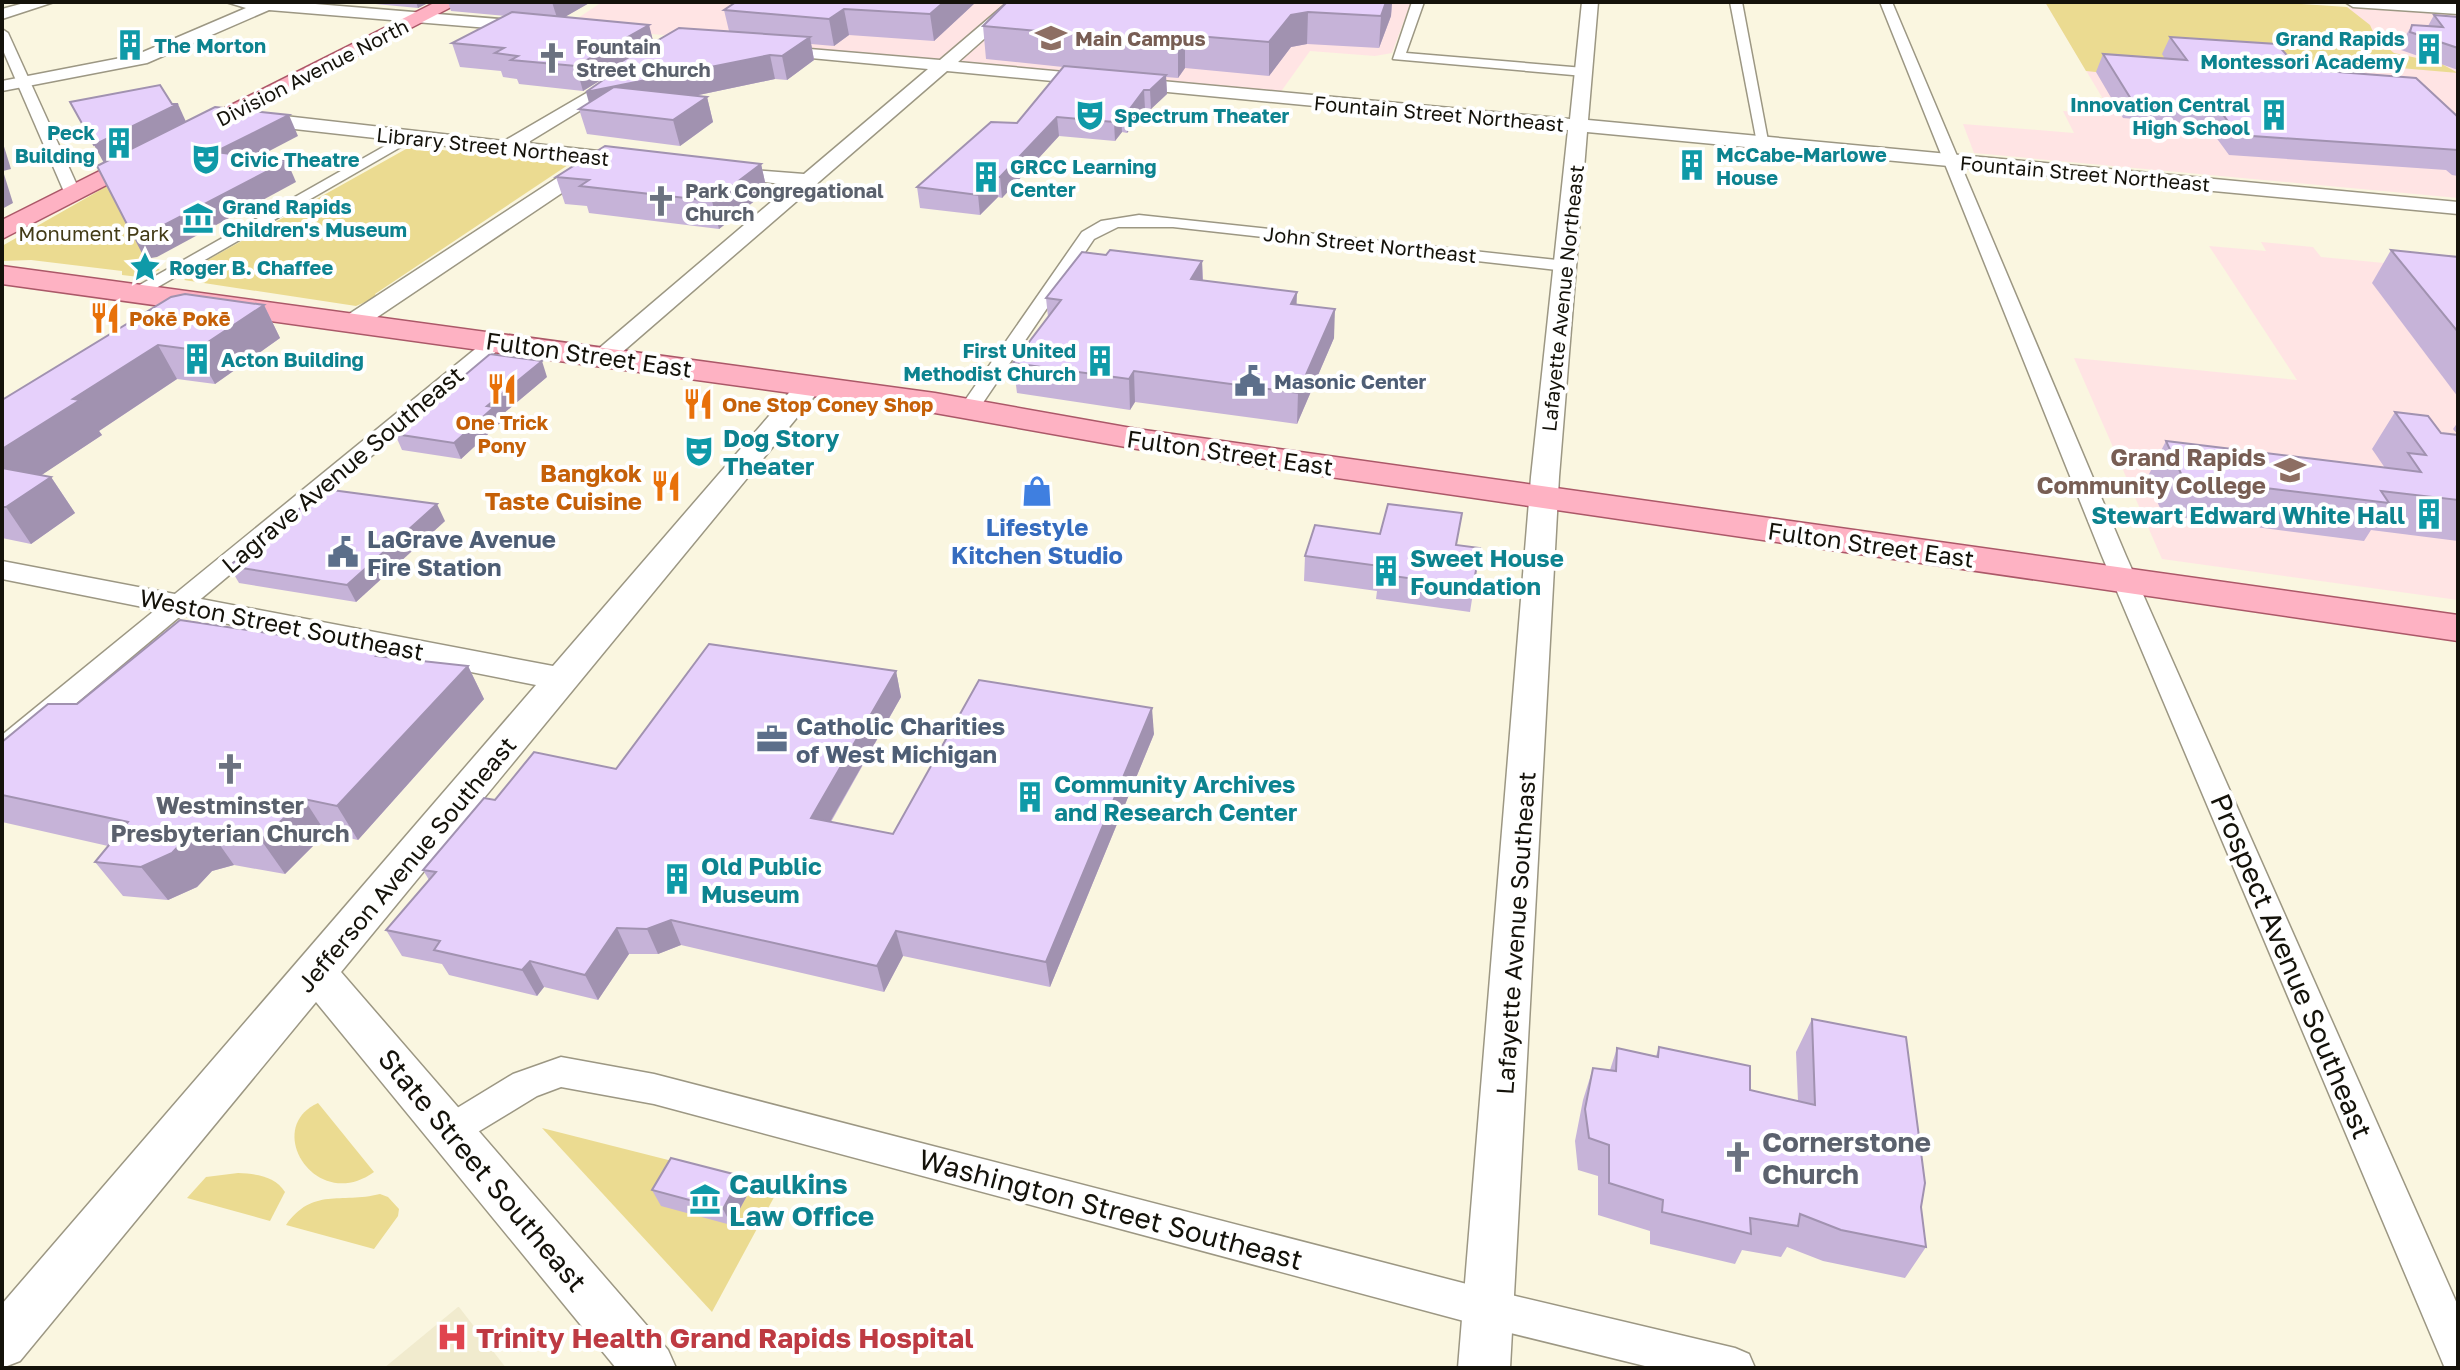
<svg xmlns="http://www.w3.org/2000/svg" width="2460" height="1370" viewBox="0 0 2460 1370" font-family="'Golos Text',sans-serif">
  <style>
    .built { fill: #f1ebce }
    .education { fill: #ffe4e4 }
    .green { fill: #ebdb91 }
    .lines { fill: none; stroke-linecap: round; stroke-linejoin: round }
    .minor-casing { stroke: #9c9783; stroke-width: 3 }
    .tertiary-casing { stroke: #9c9783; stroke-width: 3 }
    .primary-casing { stroke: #ab5868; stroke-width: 3 }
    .minor { fill: #fff; fill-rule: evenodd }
    .tertiary { fill: #fff; fill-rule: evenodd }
    .primary { fill: #feb2c3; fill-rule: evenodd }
    .wall { fill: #c6b3d8 }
    .shaded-wall { fill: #a192b0 }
    .building { fill: #e6d0fb; stroke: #a192b0; stroke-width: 2 }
    .labels { text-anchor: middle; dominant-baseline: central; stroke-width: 8; stroke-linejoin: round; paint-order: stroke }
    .far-education-label { font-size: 20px; font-weight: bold; fill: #785e54; stroke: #fff; text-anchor: start }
    .far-culture-label { font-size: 20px; font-weight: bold; fill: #0d838f; stroke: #fff; text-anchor: start }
    .far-worship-label { font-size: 20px; font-weight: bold; fill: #5b616d; stroke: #fff; text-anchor: start }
    .far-street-label { font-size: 20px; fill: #14120a; stroke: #fff }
    .far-park-label { font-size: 20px; fill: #433b17; stroke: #fff }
    .far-food-label { font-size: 20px; font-weight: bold; fill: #c56008; stroke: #fff; text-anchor: start }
    .far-service-label { font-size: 20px; font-weight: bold; fill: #4e5e75; stroke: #fff; text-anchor: start }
    .street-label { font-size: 24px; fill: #14120a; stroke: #fff }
    .culture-label { font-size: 24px; font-weight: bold; fill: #0d838f; stroke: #fff; text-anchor: start }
    .education-label { font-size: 24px; font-weight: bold; fill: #785e54; stroke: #fff; text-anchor: end }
    .food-label { font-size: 24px; font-weight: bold; fill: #c56008; stroke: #fff; text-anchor: end }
    .shop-label { font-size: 24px; font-weight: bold; fill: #366cbe; stroke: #fff }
    .service-label { font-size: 24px; font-weight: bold; fill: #4e5e75; stroke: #fff; text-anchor: start }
    .worship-label { font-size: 24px; font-weight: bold; fill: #5b616d; stroke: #fff }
    .near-street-label { font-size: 28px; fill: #14120a; stroke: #fff }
    .near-worship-label { font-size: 28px; font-weight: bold; fill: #5b616d; stroke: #fff; text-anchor: start }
    .near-culture-label { font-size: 28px; font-weight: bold; fill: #0d838f; stroke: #fff; text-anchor: start }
    .near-health-label { font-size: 28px; font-weight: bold; fill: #be3a42; stroke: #fff; text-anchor: start }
  </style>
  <rect width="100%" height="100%" fill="#faf6e0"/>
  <path class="built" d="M459,1307L506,1368H384L458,1307Z"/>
  <g class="education">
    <path d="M602,2H1411L1392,53L1375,56L1310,51L1280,93L566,26Z"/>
    <path d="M2045,2H2269L2458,15V198L1974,153L1963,124L2074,133L2063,111L2112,114Z"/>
    <path d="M2261,242L2313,247L2321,257L2458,270V600L2162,559L2074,358L2297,380L2209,246L2266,251Z"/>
  </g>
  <g class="green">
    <path d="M2045,2H2269L2347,7L2370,25L2376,38L2394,53L2440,63L2458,73L2342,63L2350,72L2181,81L2086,71Z"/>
    <path d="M417,147L568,165L375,294L377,297L356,306L184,280L204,262L406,149Z"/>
    <path d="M109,185L145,258L160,270L139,277L122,275V271L31,260L2,261V246Z"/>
    <path d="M318,1103L374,1172C316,1214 262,1128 318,1103Z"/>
    <path d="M542,1128L779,1188L712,1312Z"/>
    <path d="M238,1173C257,1174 275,1176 285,1192L270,1221L187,1198L206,1177Z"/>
    <path d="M380,1194L388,1197L399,1209L398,1216L374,1249L286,1225C313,1187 340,1204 380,1194Z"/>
  </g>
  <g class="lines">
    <defs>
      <g id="minor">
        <path d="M1412,2H1424L1406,53L1584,68L1591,72L1584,76L1393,59Z"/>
        <path d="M1730,2H1742L1769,146L1757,143Z"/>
        <path d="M1880,2H1892L2126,556L2458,1306V1368L2444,1366L2102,556Z"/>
        <path d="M2,29L8,33L81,194L79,197L65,194L2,48Z"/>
        <path d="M406,134L418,137L144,295H132L129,291Z"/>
        <path d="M1139,215L1566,261L1575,266L1566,271L1173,227H1118L1094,239L976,413H962L959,409L1082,232L1101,221Z"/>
        <path d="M497,335L504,337V345L12,757L2,760V735L490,337Z"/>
        <path d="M561,1057L654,1074L1490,1290L1735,1348L1749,1354L1755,1368H1653L1490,1328L654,1104L561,1087L537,1096L463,1141L451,1146L439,1141L433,1130L439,1119L513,1074Z"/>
      </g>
      <g id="tertiary">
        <path d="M28,2H54L2,19V9Z"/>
        <path d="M226,2H291L536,22L544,27L536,32L269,10L147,63L2,91V81L136,55L246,8Z"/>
        <path d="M1008,2H1026L958,62L1570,119L1582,2H1598L1588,120L2458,202V214L1587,132L1559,477L1510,1368H1458L1531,477L1568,130L947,71L612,361L603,364L590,356L791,185L718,177L711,175L708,171L711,167L804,174L928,69L768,54L760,49L762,45L940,60Z"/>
        <path d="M2345,2L2458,4V14L2353,7Z"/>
        <path d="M626,70L635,75L632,79L527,143L634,155L644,161L641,165L605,164L364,326H346L343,321L346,316L583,161L249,124L240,118L249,112L504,141Z"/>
        <path d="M809,378L818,380L822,386L818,392L341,972L668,1350L676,1368H616L316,1002L20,1361L2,1368V1304L536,685L2,579V561L553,666L800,380Z"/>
      </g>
      <g id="primary">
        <path d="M436,2H461L2,239V220Z"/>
        <path d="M2,266L935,393L1137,429L2458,615V641L1137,449L935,413L2,284Z"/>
      </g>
    </defs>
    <use href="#minor" class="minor-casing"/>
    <use href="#tertiary" class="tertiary-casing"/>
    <use href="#primary" class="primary-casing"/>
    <use href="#minor" class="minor"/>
    <use href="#tertiary" class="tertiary"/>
    <use href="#primary" class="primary"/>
  </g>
  <g class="wall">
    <path d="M354,2H430L418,8Z"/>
    <path d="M448,2H591L564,17L649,25L653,43L729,31L724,10L976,2L934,41L849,35L834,46L811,44L814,60L787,80L775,79L694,96L707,97L713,122L680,146L587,134L579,109L589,103L609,75L583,91L519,84L517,79L503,77L501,71L460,67L452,43L506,16L451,11Z"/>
    <path d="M1007,2H1392L1391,16L1379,48L1307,44L1291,47L1269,76L1185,68L1178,78L1166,77L1167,94L1151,109H1145L1127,133L1122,132L1115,141L1059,136L1002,198L998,197L980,215L920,208L917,187L1017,123L1063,67L986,59L983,26Z"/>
    <path d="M2434,15L2458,17V70L2401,50L2402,42L2412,25L2428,26Z"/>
    <path d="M2170,37L2299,69L2458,117V176L2452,175L2446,170L2229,155L2207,125L2123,118L2096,72L2103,54L2165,59L2162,54Z"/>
    <path d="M761,164L767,191L719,229L589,213L587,206L565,204L556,177Z"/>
    <path d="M2391,250L2458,257V397L2372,283Z"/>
    <path d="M1106,255L1202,261L1203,281L1297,304L1334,338L1297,424L1135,402L1130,410L1017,393L1013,363L1048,317L1046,298Z"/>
    <path d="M264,305L280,338L215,384L177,379L99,431L102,435L41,475L51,477L75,513L31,544L2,538V400Z"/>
    <path d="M547,377L498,418L500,423L461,459L402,450L395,434Z"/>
    <path d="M2395,412L2441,433L2458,435L2453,429L2458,422V541L2371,530L2364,541L2163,515L2147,478L2166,441L2385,468L2372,449Z"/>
    <path d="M445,521L356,602L239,583L229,566Z"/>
    <path d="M1457,545L1480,548L1470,612L1376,599L1377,591L1304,581L1305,556Z"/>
    <path d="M381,650L384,656L468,666L484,699L358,840L326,833L285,874L234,865L212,871L197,887L168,900L123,896L95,862L108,846L2,822V742L77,704Z"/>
    <path d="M896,671L901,697L831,822L893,834L1154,734L1050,987L903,956L884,992L681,945L658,954H629L598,1000L544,987L537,996L449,975L442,964L402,956L386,930L429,880L423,870L495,800L616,769Z"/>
    <path d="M1812,1019L1921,1207L1926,1247L1905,1278L1823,1261L1787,1247L1781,1257L1742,1250L1735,1264L1650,1244V1231L1598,1215V1176L1578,1170L1575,1141L1583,1100L1593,1068L1610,1070L1617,1048L1656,1056L1659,1047L1750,1090L1798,1101L1796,1052Z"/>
    <path d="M652,1190L749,1192L731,1225L661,1206Z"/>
  </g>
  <g class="shaded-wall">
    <path d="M416,2H430L418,8Z"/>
    <path d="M552,2H591L558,21Z"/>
    <path d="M944,2H976L934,41L930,14Z"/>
    <path d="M1386,2H1392L1391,16L1379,48L1381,16Z"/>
    <path d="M844,9L849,35L834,46L829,19Z"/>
    <path d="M1308,12L1307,44L1291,47L1269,76V42L1291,15Z"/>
    <path d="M649,25L655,48L607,70L609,75L583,91L576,66Z"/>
    <path d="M1185,35V68L1178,78V44Z"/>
    <path d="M810,37L814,60L787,80L782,56Z"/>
    <path d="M770,55L775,79L613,113L591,110L586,92Z"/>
    <path d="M1166,75L1167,94L1151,109L1150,90Z"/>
    <path d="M1144,90L1145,109L1127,133L1126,114Z"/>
    <path d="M707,97L713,122L680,146L673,120Z"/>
    <path d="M178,104L187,124L105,165L94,145Z"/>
    <path d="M1121,113L1122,132L1115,141L1114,122Z"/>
    <path d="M289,115L298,136L225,174L215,152Z"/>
    <path d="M1057,117L1059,136L1002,198L1000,177Z"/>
    <path d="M2,140L11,169L3,171L13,203L2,209Z"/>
    <path d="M287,161L296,182L157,257L145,259L133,236Z"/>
    <path d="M761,164L767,191L719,229L712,201Z"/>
    <path d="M996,177L998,197L980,215L978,195Z"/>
    <path d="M1202,261L1203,290L1191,279Z"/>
    <path d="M1297,292L1296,321L1291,304Z"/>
    <path d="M264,305L280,338L215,384L196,350Z"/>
    <path d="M1335,309L1334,338L1297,424L1298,393Z"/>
    <path d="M158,345L177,379L99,431L102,435L4,500L2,497V449L73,399Z"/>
    <path d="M542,361L547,377L498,418L500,423L461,459L454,443L487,406Z"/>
    <path d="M1134,371L1135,402L1130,410L1129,379Z"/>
    <path d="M51,477L75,513L31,544L6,507Z"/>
    <path d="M437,504L445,521L356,602L347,585Z"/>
    <path d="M468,666L484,699L358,840L337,806Z"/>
    <path d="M896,671L901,697L818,843L811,818Z"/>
    <path d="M1152,708L1154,734L1050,987L1046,962Z"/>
    <path d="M304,799L326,833L285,874L261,840Z"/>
    <path d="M210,831L234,865L212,871L197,887L168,900L141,867L187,837Z"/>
    <path d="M671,920L681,945L658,954L647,929Z"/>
    <path d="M617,928L629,954L598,1000L585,975Z"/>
    <path d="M896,931L903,956L884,992L877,966Z"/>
    <path d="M530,961L544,987L537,996L522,970Z"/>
    <path d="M741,1176L749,1192L731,1225L723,1209Z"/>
  </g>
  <g class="building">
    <path d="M736,2H944L930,14L844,9L829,19L724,10Z"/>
    <path d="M1007,2H1386L1381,16L1308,12L1291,15L1269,42L1185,35L1178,44L983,26Z"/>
    <path d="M512,12L649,25L576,66L511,60L518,56L495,53L504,48L452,43Z"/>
    <path d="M2434,15L2458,17V48L2410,32L2412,25L2443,27Z"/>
    <path d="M679,28L810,37L782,56L770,55L586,92L616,71L607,70Z"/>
    <path d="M2170,37L2277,44L2299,69L2416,78L2458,117V150L2238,135L2216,105L2131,99L2103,54L2187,60Z"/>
    <path d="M1064,66L1166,75L1150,90H1144L1126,114L1121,113L1114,122L1057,117L1000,177H996L978,195L917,187L991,122L1017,123Z"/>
    <path d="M160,85L172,104H178L94,145L70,102Z"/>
    <path d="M614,87L707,97L673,120L579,109Z"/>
    <path d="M215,107L289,115L215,152L287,161L145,235L133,236L97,166Z"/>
    <path d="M605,146L761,164L712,201L580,186L589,180L556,177Z"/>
    <path d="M1110,250L1202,261L1191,279L1297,292L1291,304L1335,309L1298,393L1134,371L1129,379L1013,363L1061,300L1046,298L1082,252L1106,255Z"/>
    <path d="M2391,250L2458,257V332Z"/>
    <path d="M185,294L264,305L196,350L158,345L73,399L80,400L2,449V400L171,297Z"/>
    <path d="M490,354L542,361L487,406L494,407L454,443L395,434Z"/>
    <path d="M2395,412L2428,416L2441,433L2458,435V500L2381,491L2389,503L2183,478L2166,441L2421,472L2408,453L2426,455Z"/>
    <path d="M2,468L51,477L6,507H2Z"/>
    <path d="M324,489L437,504L347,585L229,566Z"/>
    <path d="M1388,504L1462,513L1456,545L1480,548L1473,587L1378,574L1380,566L1305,556L1315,525L1380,534Z"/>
    <path d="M180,620L381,650L376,656L468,666L337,806L304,799L261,840L210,831L187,837L172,853L141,867L95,862L128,822L2,795V742L48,704H77Z"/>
    <path d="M709,644L896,671L811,818L893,834L979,680L1152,708L1046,962L896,931L877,966L671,920L647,929L617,928L585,975L530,961L522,970L434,950L440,941L386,930L436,872L423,870L484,798L495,800L534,752L616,769Z"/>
    <path d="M1812,1019L1906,1037L1925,1183L1921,1207L1926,1247L1841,1230L1800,1214L1798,1226L1750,1218L1751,1234L1662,1212L1663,1200L1609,1183V1145L1589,1138L1585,1109L1593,1068L1616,1071L1617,1048L1658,1057L1659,1047L1750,1066V1090L1815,1105Z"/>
    <path d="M671,1158L741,1176L723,1209L652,1190Z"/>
  </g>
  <defs>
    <symbol id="university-bare" viewBox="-9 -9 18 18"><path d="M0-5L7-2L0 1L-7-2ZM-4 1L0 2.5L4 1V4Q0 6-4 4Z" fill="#8d6e63" stroke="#fff" stroke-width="2.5" paint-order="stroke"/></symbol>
    <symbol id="building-bare" viewBox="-9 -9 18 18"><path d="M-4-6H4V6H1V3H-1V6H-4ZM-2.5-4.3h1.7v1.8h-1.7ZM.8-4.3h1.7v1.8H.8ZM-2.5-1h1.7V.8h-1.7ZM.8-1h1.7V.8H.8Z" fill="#0f9aa8" stroke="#fff" stroke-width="2.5" paint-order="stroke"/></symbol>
    <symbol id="church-bare" viewBox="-9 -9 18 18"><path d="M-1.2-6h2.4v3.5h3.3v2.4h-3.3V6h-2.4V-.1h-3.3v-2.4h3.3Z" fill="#6b7280" stroke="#fff" stroke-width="2.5" paint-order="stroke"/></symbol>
    <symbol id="theatre-bare" viewBox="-9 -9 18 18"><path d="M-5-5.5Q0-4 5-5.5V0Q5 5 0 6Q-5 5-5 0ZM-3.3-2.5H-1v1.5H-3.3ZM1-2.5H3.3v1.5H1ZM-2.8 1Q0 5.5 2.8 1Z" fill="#0f9aa8" stroke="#fff" stroke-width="2.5" paint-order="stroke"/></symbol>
    <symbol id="museum-bare" viewBox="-9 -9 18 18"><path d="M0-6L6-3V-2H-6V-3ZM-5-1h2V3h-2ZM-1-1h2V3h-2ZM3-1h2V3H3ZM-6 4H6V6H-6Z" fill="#0f9aa8" stroke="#fff" stroke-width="2.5" paint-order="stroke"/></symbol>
    <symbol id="sight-bare" viewBox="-9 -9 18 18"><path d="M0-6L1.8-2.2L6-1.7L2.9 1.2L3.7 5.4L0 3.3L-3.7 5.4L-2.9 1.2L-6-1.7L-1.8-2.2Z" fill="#0f9aa8" stroke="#fff" stroke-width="2.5" paint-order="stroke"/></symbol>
    <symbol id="restaurant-bare" viewBox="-9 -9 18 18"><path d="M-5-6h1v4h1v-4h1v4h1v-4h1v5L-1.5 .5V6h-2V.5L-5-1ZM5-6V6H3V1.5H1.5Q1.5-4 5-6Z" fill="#e8710a" stroke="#fff" stroke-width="2.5" paint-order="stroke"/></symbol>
    <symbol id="civic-bare" viewBox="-9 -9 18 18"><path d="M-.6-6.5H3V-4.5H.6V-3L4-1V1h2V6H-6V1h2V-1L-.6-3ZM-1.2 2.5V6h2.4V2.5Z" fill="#5c6f8a" stroke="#fff" stroke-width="2.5" paint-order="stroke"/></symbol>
    <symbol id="shop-bare" viewBox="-9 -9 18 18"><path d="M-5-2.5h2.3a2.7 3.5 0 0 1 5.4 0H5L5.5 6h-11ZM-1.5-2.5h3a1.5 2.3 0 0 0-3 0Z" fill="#3f7fe0" stroke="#fff" stroke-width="2.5" paint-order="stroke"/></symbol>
    <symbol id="office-bare" viewBox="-9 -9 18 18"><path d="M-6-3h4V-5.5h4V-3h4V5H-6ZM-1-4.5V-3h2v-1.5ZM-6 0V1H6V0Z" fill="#5c6f8a" stroke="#fff" stroke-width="2.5" paint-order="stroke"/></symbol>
    <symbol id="hospital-bare" viewBox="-9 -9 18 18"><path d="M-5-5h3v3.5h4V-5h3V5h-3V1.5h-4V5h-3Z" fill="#e0444e" stroke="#fff" stroke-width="2.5" paint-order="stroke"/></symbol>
  </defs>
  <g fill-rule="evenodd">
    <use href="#university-bare" x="1029" y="16" width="44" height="44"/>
    <use href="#building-bare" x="108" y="23" width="44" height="44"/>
    <use href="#building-bare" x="2407" y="27" width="44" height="44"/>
    <use href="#church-bare" x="530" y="36" width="44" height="44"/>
    <use href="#theatre-bare" x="1068" y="93" width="44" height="44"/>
    <use href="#building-bare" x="2252" y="93" width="44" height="44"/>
    <use href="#building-bare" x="97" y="121" width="44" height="44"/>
    <use href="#theatre-bare" x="184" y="137" width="44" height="44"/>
    <use href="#building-bare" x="1670" y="143" width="44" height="44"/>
    <use href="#building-bare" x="964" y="155" width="44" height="44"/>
    <use href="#church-bare" x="639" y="179" width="44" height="44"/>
    <use href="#museum-bare" x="176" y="196" width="44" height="44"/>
    <use href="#sight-bare" x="123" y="245" width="44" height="44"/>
    <use href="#restaurant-bare" x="83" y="296" width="44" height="44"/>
    <use href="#building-bare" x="175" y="337" width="44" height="44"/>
    <use href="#building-bare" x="1078" y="339" width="44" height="44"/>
    <use href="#civic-bare" x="1228" y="359" width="44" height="44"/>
    <use href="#restaurant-bare" x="480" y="367" width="44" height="44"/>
    <use href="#restaurant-bare" x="676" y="382" width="44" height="44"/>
    <use href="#theatre-bare" x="677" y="429" width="44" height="44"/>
    <use href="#university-bare" x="2268" y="448" width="44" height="44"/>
    <use href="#restaurant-bare" x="644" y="464" width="44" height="44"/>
    <use href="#shop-bare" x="1015" y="469" width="44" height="44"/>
    <use href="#building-bare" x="2407" y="492" width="44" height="44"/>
    <use href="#civic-bare" x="321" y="530" width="44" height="44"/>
    <use href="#building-bare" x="1364" y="549" width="44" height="44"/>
    <use href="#office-bare" x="750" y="717" width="44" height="44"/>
    <use href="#church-bare" x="208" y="747" width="44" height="44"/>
    <use href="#building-bare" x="1008" y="775" width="44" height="44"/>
    <use href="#building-bare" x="655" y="857" width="44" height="44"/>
    <use href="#church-bare" x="1716" y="1135" width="44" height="44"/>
    <use href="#museum-bare" x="683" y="1177" width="44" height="44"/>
    <use href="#hospital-bare" x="430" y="1315" width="44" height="44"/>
  </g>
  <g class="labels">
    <g class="far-education-label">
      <text x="1075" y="38">Main Campus</text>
    </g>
    <g class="far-culture-label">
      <text x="2405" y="38" text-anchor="end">Grand Rapids<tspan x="2405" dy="23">Montessori Academy</tspan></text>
      <text x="154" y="45">The Morton</text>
      <text x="2250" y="104" text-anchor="end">Innovation Central<tspan x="2250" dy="23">High School</tspan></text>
      <text x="1114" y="115">Spectrum Theater</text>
      <text x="95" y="132" text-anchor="end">Peck<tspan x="95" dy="23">Building</tspan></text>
      <text x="1716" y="154">McCabe-Marlowe<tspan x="1716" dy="23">House</tspan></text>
      <text x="230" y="159">Civic Theatre</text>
      <text x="1010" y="166">GRCC Learning<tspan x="1010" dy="23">Center</tspan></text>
      <text x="222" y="206">Grand Rapids<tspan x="222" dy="23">Children's Museum</tspan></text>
      <text x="169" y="267">Roger B. Chaffee</text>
      <text x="1076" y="350" text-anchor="end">First United<tspan x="1076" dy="23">Methodist Church</tspan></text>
      <text x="221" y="359">Acton Building</text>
    </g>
    <g class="far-worship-label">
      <text x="576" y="46">Fountain<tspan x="576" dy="23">Street Church</tspan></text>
      <text x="685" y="190">Park Congregational<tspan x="685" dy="23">Church</tspan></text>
    </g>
    <g class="far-street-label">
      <text transform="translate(312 72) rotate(-27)">Division Avenue North</text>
      <text transform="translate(1439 113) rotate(5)">Fountain Street Northeast</text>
      <text transform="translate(493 146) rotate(6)">Library Street Northeast</text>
      <text transform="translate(2085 173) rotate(5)">Fountain Street Northeast</text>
      <text transform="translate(1370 244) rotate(6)">John Street Northeast</text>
      <text transform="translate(1562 298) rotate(-84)">Lafayette Avenue Northeast</text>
    </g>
    <g class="far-park-label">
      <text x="94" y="233">Monument Park</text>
    </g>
    <g class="far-food-label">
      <text x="129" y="318">Pokē Pokē</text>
      <text x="722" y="404">One Stop Coney Shop</text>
      <text x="502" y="422" text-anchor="middle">One Trick<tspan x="502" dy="23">Pony</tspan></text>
    </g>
    <g class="far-service-label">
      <text x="1274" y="381">Masonic Center</text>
    </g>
    <g class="street-label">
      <text transform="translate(589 354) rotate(8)">Fulton Street East</text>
      <text transform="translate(1230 452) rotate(8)">Fulton Street East</text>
      <text transform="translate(342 469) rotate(-40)">Lagrave Avenue Southeast</text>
      <text transform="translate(1871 544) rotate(8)">Fulton Street East</text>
      <text transform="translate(282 624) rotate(11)">Weston Street Southeast</text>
      <text transform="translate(406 864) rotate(-50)">Jefferson Avenue Southeast</text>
      <text transform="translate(1515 933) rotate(-86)">Lafayette Avenue Southeast</text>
    </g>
    <g class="culture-label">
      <text x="723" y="437">Dog Story<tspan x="723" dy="28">Theater</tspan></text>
      <text x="2405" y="514" text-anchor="end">Stewart Edward White Hall</text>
      <text x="1410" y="557">Sweet House<tspan x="1410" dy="28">Foundation</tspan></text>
      <text x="1054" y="783">Community Archives<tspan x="1054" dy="28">and Research Center</tspan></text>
      <text x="701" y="865">Old Public<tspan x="701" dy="28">Museum</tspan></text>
    </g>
    <g class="education-label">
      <text x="2266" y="456">Grand Rapids<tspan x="2266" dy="28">Community College</tspan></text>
    </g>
    <g class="food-label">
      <text x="642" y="472">Bangkok<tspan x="642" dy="28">Taste Cuisine</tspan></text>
    </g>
    <g class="shop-label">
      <text x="1037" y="526">Lifestyle<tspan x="1037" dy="28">Kitchen Studio</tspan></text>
    </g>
    <g class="service-label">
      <text x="367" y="538">LaGrave Avenue<tspan x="367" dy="28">Fire Station</tspan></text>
      <text x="796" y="725">Catholic Charities<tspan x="796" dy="28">of West Michigan</tspan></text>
    </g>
    <g class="worship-label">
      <text x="230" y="804">Westminster<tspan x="230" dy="28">Presbyterian Church</tspan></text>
    </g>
    <g class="near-street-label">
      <text transform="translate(2292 966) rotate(67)">Prospect Avenue Southeast</text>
      <text transform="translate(483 1170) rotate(50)">State Street Southeast</text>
      <text transform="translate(1111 1209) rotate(15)">Washington Street Southeast</text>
    </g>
    <g class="near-worship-label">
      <text x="1762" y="1141">Cornerstone<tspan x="1762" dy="32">Church</tspan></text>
    </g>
    <g class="near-culture-label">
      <text x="729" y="1183">Caulkins<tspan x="729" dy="32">Law Office</tspan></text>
    </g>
    <g class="near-health-label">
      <text x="476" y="1337">Trinity Health Grand Rapids Hospital</text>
    </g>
  </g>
  <rect width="2460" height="1370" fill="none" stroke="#14120a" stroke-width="8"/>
</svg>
